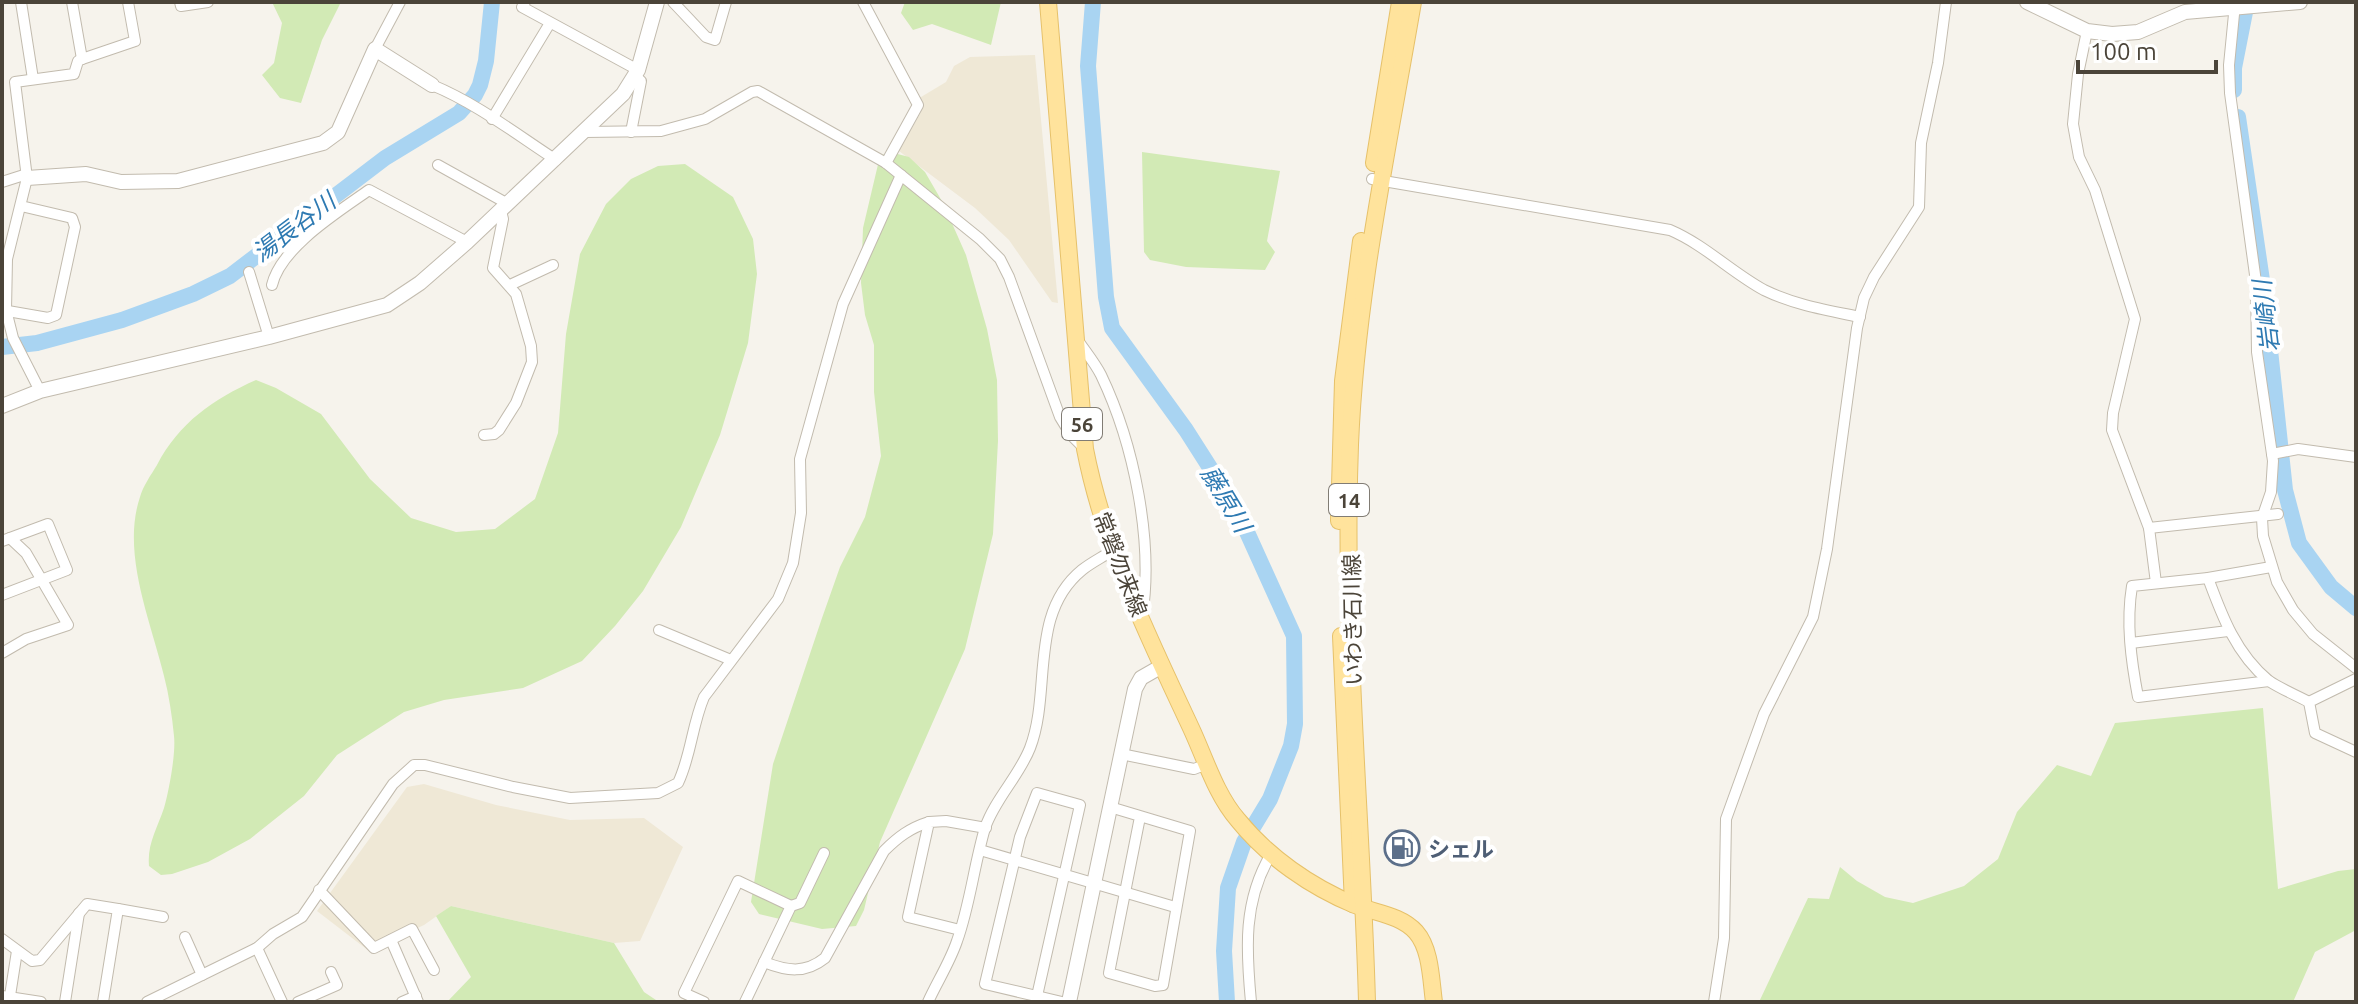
<svg xmlns="http://www.w3.org/2000/svg" width="2358" height="1004" viewBox="0 0 2358 1004" font-family="Ubuntu,'Noto Sans JP',sans-serif">
  <style>
    .education { fill: #efe8d6 }
    .green { fill: #d2eab5 }
    .lines { fill: none; stroke-linecap: round; stroke-linejoin: round }
    .river { stroke: #a9d4f2; stroke-width: 16 }
    .minor-casing { stroke: #c2bbae; stroke-width: 12 }
    .tertiary-casing { stroke: #c2bbae; stroke-width: 16 }
    .primary-casing { stroke: #e6c16a; stroke-width: 18 }
    .minor { stroke: #fff; stroke-width: 10 }
    .tertiary { stroke: #fff; stroke-width: 14 }
    .primary { stroke: #ffe39c; stroke-width: 16 }
    .labels { text-anchor: middle; dominant-baseline: central; stroke-width: 8; stroke-linejoin: round; paint-order: stroke }
    .shield { fill: #fff; stroke: #817c74; stroke-width: 2 }
    .shield-label { font-size: 20px; font-weight: bold; fill: #4b4439 }
    .street-label { font-size: 22px; fill: #4b4439; stroke: #fff }
    .service-label { font-size: 22px; font-weight: bold; fill: #4e5e75; stroke: #fff; text-anchor: start }
    .water-label { font-size: 24px; font-style: italic; fill: #2e7ab2; stroke: #fff }
  </style>
  <rect width="100%" height="100%" fill="#f6f3ec"/>
  <g class="education">
    <path d="M1035,55L1058,303L1052,302L1009,240L975,208L899,151L921,112L916,100L946,82L954,66L970,57Z"/>
    <path d="M424,784L496,805L570,820L644,818L683,847L640,941L614,943L451,906L424,925L369,951L317,911L407,787Z"/>
  </g>
  <g class="green">
    <path d="M272,2H341L322,40L301,103L280,98L262,75L274,63L282,23Z"/>
    <path d="M905,2H1001L991,45L932,24L913,30L901,13Z"/>
    <path d="M890,152L909,157L925,172L943,203L966,255L987,329L997,380L998,441L993,534L965,649L880,842L864,910L856,926L822,929L759,914L751,902L773,764L822,618L840,567L865,517L881,456L874,392V345L865,315L861,283L863,228L880,156Z"/>
    <path d="M1142,152L1280,171L1267,241L1275,252L1265,270L1186,267L1150,260L1144,252Z"/>
    <path d="M685,164L733,197L753,239L757,274L748,343L720,435L681,527L643,591L615,626L582,661L523,688L444,700L404,712L337,755L304,796L250,839L208,862L172,874L161,875L149,866C147,844 157,829 164,808C169,791 176,753 174,736C172,716 169,695 164,676C151,622 121,553 140,497C143,486 151,475 157,465C179,423 213,399 256,380L276,388L321,414L370,479L411,518L456,532L495,529L535,499L558,433L566,334L580,254L606,204L631,179L658,166Z"/>
    <path d="M2263,708L2278,889L2338,871L2356,869V930L2315,952L2293,1002H1759L1808,898L1829,899L1840,867L1857,881L1885,897L1913,903L1964,886L1998,859L2017,812L2057,765L2091,776L2115,723Z"/>
    <path d="M451,906L614,943L644,992L659,1002H447L471,977L436,916Z"/>
  </g>
  <g class="lines">
    <g class="river">
      <path d="M1093,2L1088,66L1106,297L1112,328L1186,430L1237,510L1294,636L1295,724L1291,746L1270,799L1244,842L1228,888L1224,951L1227,1002"/>
      <path d="M2234,90V68L2247,2"/>
      <path d="M2238,117L2264,294L2285,490L2299,543L2331,587L2356,608"/>
      <path d="M2,347L37,343L122,320L193,294L230,276L385,158L459,113L475,95L480,85L486,61L492,2"/>
    </g>
    <defs>
      <g id="minor">
        <path d="M21,2L33,79"/>
        <path d="M72,2L82,59L135,41L128,2"/>
        <path d="M180,2L181,6L208,2"/>
        <path d="M525,2L522,7L638,70"/>
        <path d="M673,2L706,37L715,40L726,2"/>
        <path d="M863,2L918,105L886,163"/>
        <path d="M2235,4L2229,65L2230,93L2256,282L2257,352L2273,461L2271,492L2262,518L2263,536L2277,582L2293,610L2313,634L2356,668"/>
        <path d="M2087,31L2078,74L2073,124L2079,157L2095,190L2135,319L2113,413L2112,430L2149,528L2156,583"/>
        <path d="M375,49L400,2"/>
        <path d="M432,85C476,103 516,134 556,160"/>
        <path d="M492,119L550,23"/>
        <path d="M585,132L661,131L705,119L752,92L758,91L886,163L980,239L1000,259L1009,277L1060,417L1071,435L1085,449"/>
        <path d="M631,132L641,81L635,76"/>
        <path d="M438,165L508,204"/>
        <path d="M1372,179L1670,230C1705,245 1731,272 1764,290C1795,305 1826,310 1860,317"/>
        <path d="M2,182L27,174"/>
        <path d="M249,272L269,337"/>
        <path d="M272,285C281,247 338,212 369,190L467,242"/>
        <path d="M510,285L553,265"/>
        <path d="M2,310L48,318L56,315L75,227L72,218L21,206"/>
        <path d="M1077,339C1085,351 1095,363 1101,375C1134,444 1154,542 1142,617"/>
        <path d="M40,391L13,338L6,310L7,259L27,178L15,82L74,74L78,61L82,59"/>
        <path d="M484,435L494,434L499,430L516,403L532,362L531,346L516,294L493,268L503,219L501,211"/>
        <path d="M2272,454L2298,449L2356,457"/>
        <path d="M2149,528L2278,514"/>
        <path d="M2,541L48,524L67,570L2,595"/>
        <path d="M2208,578C2222,616 2236,654 2269,681C2281,689 2296,695 2309,702"/>
        <path d="M659,630L731,660"/>
        <path d="M2131,643L2228,631"/>
        <path d="M2,653L26,639L68,625L26,553L10,538"/>
        <path d="M2356,679L2309,702L2315,733L2356,752"/>
        <path d="M2269,681L2138,697C2131,660 2126,623 2132,586L2208,578L2271,567"/>
        <path d="M1121,754L1194,769L1207,764"/>
        <path d="M1110,807L1190,831L1163,985L1155,986L1109,973L1140,817"/>
        <path d="M980,850L1175,907"/>
        <path d="M319,890L374,948L412,929L434,970"/>
        <path d="M118,909L163,917"/>
        <path d="M960,930L908,917L929,822L946,821L986,828"/>
        <path d="M185,937L202,975"/>
        <path d="M2,939L32,961L40,960L87,904L118,909L103,1002"/>
        <path d="M391,940L418,1002"/>
        <path d="M257,948L282,1002"/>
        <path d="M764,962C787,971 805,974 825,958L884,851C898,837 910,828 929,822"/>
        <path d="M2,996L41,1002"/>
        <path d="M1037,996L1080,805L1037,793L1020,837L985,984L1062,1002"/>
        <path d="M9,1002L17,951"/>
        <path d="M65,1002L79,913"/>
        <path d="M147,1002L257,948L273,934L302,917L393,784L414,765H425L513,787L570,798L658,793L678,783C691,756 692,725 704,697L778,599L793,563L801,513L800,459L843,304L901,175"/>
        <path d="M298,1002L337,985L331,972"/>
        <path d="M402,1002L416,996"/>
        <path d="M704,1002L684,993L738,881L791,906"/>
        <path d="M745,1002L791,906L800,903L824,853"/>
        <path d="M928,1002C937,982 950,962 957,941C970,905 974,865 985,828C995,799 1019,776 1030,748C1052,691 1028,614 1082,570C1092,562 1103,557 1113,550"/>
        <path d="M1251,1002C1246,949 1243,901 1271,854"/>
        <path d="M1714,1002L1724,938L1726,819L1764,714L1813,617L1827,549L1857,328L1864,298L1874,277L1919,207L1921,143L1938,63L1946,2"/>
      </g>
      <g id="tertiary">
        <path d="M2027,2L2087,31L2112,34L2138,32L2185,12L2300,2"/>
        <path d="M27,178L86,174L121,182L178,181L323,143L338,132L375,49L432,85"/>
        <path d="M2,406L40,391L269,337L387,305L420,283L467,242L623,94L638,70L657,2"/>
        <path d="M1069,1002L1135,689L1141,678L1162,666"/>
      </g>
      <g id="primary">
        <path d="M1048,2L1085,449C1104,547 1149,638 1191,728C1205,758 1216,795 1238,820C1268,857 1311,887 1355,905C1375,913 1401,915 1416,932C1431,949 1431,981 1434,1002"/>
        <path d="M1374,163L1400,2"/>
        <path d="M1339,521L1343,381L1361,241"/>
        <path d="M1341,636L1353,904"/>
        <path d="M1367,1002C1362,817 1343,631 1350,445C1356,296 1388,149 1413,2"/>
      </g>
    </defs>
    <use href="#minor" class="minor-casing"/>
    <use href="#tertiary" class="tertiary-casing"/>
    <use href="#primary" class="primary-casing"/>
    <use href="#minor" class="minor"/>
    <use href="#tertiary" class="tertiary"/>
    <use href="#primary" class="primary"/>
  </g>
  <defs>
    <symbol id="fuel-ring" viewBox="-11 -11 22 22"><circle r="9.5" fill="#fff" stroke="#5c6f8a" stroke-width="1.5"/><path d="M-5.5-6h7V0h2V4h1.3V-2.5L3-4.5l.8-.8L6-3V5H2.5V1h-1V6h-7ZM-4.2-4.7v3.2H.2V-4.7Z" fill="#5c6f8a"/></symbol>
  </defs>
  <g fill-rule="evenodd">
    <use href="#fuel-ring" x="1382" y="828" width="40" height="40"/>
  </g>
  <g class="labels">
    <g class="shield">
      <rect x="1062" y="408" width="40" height="32" rx="6"/>
      <rect x="1329" y="484" width="40" height="32" rx="6"/>
    </g>
    <g class="shield-label">
      <text x="1082" y="424">56</text>
      <text x="1349" y="500">14</text>
    </g>
    <g class="street-label">
      <text transform="translate(1121 564) rotate(69)">常磐勿来線</text>
      <text transform="translate(1352 620) rotate(-91)">いわき石川線</text>
    </g>
    <g class="service-label">
      <text x="1428" y="848">シェル</text>
    </g>
    <g class="water-label">
      <text transform="translate(294 227) rotate(-37)">湯長谷川</text>
      <text transform="translate(2266 316) rotate(-97)">岩崎川</text>
      <text transform="translate(1226 499) rotate(59)">藤原川</text>
    </g>
  </g>
  <rect width="2358" height="1004" fill="none" stroke="#4b4439" stroke-width="8"/>
  <path d="M2078 60v12h138v-12" fill="none" stroke="#4b4439" stroke-width="4"/>
  <text x="2090" y="60" font-size="24" fill="#4b4439" stroke="#ffffff" stroke-width="6" paint-order="stroke">100 m</text>
</svg>
